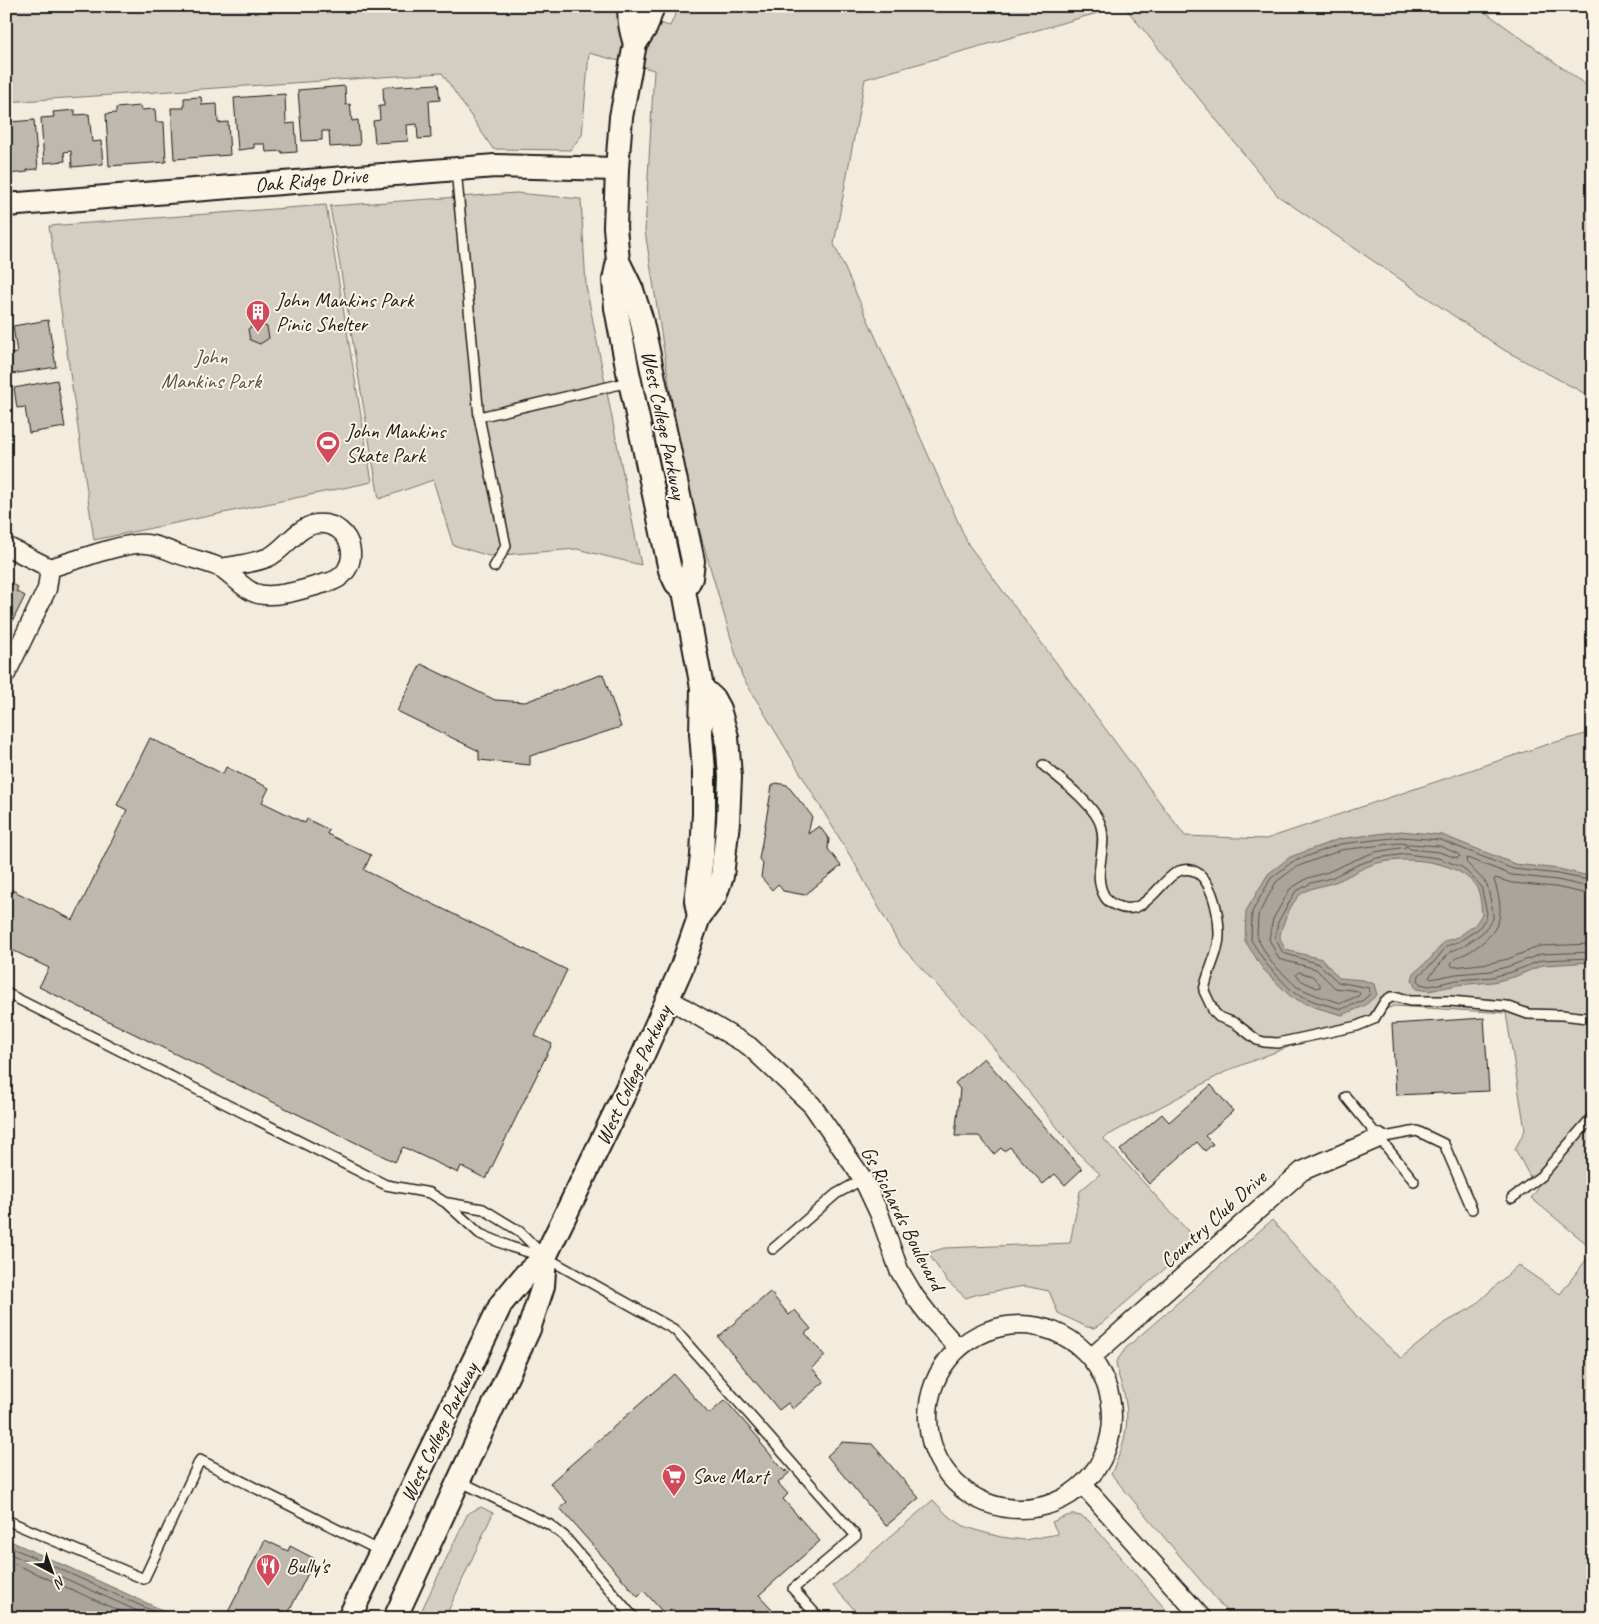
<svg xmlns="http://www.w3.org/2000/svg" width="1599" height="1624" viewBox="0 0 1599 1624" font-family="Caveat,sans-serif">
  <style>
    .green { fill: #d3cec1; stroke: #78756e }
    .water { fill: #aaa59b; stroke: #716e68 }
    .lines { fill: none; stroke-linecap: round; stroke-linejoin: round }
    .shore { stroke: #55534f; stroke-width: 1 }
    .building { fill: #beb9ae; stroke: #1c1c1c }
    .service-casing { stroke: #1c1c1c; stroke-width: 12 }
    .minor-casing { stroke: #1c1c1c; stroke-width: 21 }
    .tertiary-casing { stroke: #1c1c1c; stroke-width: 26 }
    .service { stroke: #fcf5e5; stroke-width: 9 }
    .minor { stroke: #fcf5e5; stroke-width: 18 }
    .tertiary { stroke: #fcf5e5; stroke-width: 22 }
    .labels { text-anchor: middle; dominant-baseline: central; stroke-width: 4; stroke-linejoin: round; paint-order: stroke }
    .street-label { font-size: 21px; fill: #1c1c1c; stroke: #fcf5e5 }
    .poi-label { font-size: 21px; fill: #1c1c1c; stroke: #fcf5e5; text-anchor: start }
    .park-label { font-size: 21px; fill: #53514e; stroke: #fcf5e5 }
  </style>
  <rect width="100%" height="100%" fill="#f3ecdd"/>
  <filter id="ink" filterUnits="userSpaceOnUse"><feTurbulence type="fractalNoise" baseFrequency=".02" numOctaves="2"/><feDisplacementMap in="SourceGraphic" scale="10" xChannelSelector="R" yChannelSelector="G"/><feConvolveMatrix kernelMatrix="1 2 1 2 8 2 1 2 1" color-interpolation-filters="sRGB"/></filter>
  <g filter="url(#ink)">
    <g class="green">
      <path d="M6,6H592L670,26L679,6H1122L865,79L834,244L968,544L1185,836L1266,839L1545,745L1593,732V1249L1531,1198L1537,1190L1515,1149L1525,1130L1506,1013L1394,1006L1229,1070L1103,1138L1197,1241L1102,1323L1094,1328L1087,1327L1058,1313L1049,1291L1024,1286L978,1294L966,1298L947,1281L928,1253L944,1248L1070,1243L1080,1191L1100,1174L1077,1152L984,1036L899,944L855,864L742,676L684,478L645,231L654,70L589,53L582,135L570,150L493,149L442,73L6,102Z"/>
      <path d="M1124,6H1477L1593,90V398L1504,350L1278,196Z"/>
      <path d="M516,193L581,199L586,286L641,565L577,549L489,556L453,545L433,480L379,499L330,206Z"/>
      <path d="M326,205L372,482L94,540L49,226Z"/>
      <path d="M1272,1220L1362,1322L1401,1358L1443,1324L1473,1307L1518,1265L1560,1294L1593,1251V1618H1232L1111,1474C1124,1446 1131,1424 1124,1393C1121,1383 1117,1373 1116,1362L1126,1348Z"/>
      <path d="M933,1500L947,1515L964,1526L982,1532L1001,1537L1024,1540L1058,1534L1052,1522C1067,1516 1074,1510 1089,1521L1173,1618H862L833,1586Z"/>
      <path d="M481,1507L493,1513L445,1618H418L468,1513Z"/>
    </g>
    <g class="water">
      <path d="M1401,831L1442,835L1515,864L1559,869L1593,877V962L1543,965L1514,977L1493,982L1457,985L1429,991L1416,989L1412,980L1414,973L1430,959L1445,941L1458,937L1475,925L1482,914C1481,907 1481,895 1477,888C1460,860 1406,856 1378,863C1361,867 1348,878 1332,883C1321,887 1309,887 1300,895C1292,901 1281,926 1280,936C1280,941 1284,946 1286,950L1322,959L1339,978L1363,980L1374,984L1377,995L1364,1006L1342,1015L1314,1007L1291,997L1263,969L1245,941L1246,911L1268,874L1290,857L1339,839Z"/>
      <path d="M6,1539L180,1618H13L6,1615Z"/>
    </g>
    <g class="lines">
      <g class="shore">
        <path d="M1401,843L1406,844V847L1375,852L1355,860L1328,872L1308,878L1290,889L1273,919L1269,939L1279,959L1316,969L1335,988L1358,991L1360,994L1358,996L1341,1003L1318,996L1297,987L1271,962L1257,938L1258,915L1276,882L1296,867L1341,850Z"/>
        <path d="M1409,844L1440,846L1458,854L1460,856L1457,858L1439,852L1410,849L1408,847Z"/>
        <path d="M1593,881L1558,874L1513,869L1441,840L1401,837L1340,844L1292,862L1271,878L1252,912L1251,940L1267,965L1294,993L1316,1002L1341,1009L1361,1002L1370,994L1369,988L1338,982L1319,964L1283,953L1275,938L1278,922L1295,892L1311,883L1331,878L1357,865L1377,858L1406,854L1438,858L1462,867L1481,886L1487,913L1486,918L1478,929L1460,941L1447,946L1434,962L1419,975L1418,980L1420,984L1429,986L1457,980L1492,977L1512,972L1542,960L1593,958"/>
        <path d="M1593,888L1557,880L1512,875L1467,858L1466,862L1487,884L1493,912V919L1482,933L1464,946L1451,951L1429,977L1431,979L1456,974L1491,971L1510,966L1541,954L1593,952"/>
        <path d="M1593,895L1555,887L1512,883L1495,878L1494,880C1506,916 1501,932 1469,952C1462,956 1455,956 1451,964L1453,967L1490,963L1508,959L1540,946L1593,944"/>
        <path d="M1299,972L1312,976L1320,984V987L1317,988L1302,981L1296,975Z"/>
        <path d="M6,1545L168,1618"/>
        <path d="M6,1552L153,1618"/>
        <path d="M6,1560L135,1618"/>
      </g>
    </g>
    <g class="building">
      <path d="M438,84L440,100L429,101L431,138L418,139L417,124L407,125L408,141L375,143L373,121L380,120L379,106H384L383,87Z"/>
      <path d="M345,86L346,105L350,104L352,121L358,120L360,145L330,147L329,131H322V140L302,141L298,90Z"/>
      <path d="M285,94L286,124L295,123L297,152L282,153V151L266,152L265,144H254V148L238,150L234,98Z"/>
      <path d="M201,97L202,105L217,104L218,123L228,122L230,155L174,159L171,108H184V98Z"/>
      <path d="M140,106L141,110L155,109L156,122H164L166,162L109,166L106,114L116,113V108Z"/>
      <path d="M75,110V115L89,114L92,142L101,141L103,164L72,167L71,151L64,152L65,161L44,163L41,118L54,117L53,112Z"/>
      <path d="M6,117H10L11,122L34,120L38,169L27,170V172L8,174L6,157Z"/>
      <path d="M48,320L56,367L12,374L9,354L17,353L13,326Z"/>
      <path d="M257,323L267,327L269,338L260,344L250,340L248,329Z"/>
      <path d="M57,380L65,427L29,433L25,407L17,408L14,388Z"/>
      <path d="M6,581L18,587L16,591L25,596L12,622L6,619Z"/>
      <path d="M421,664L495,700L525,702L603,674L621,727L530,756V765L479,760V751L397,711Z"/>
      <path d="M150,738L223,774L226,767L269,788L262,802L305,823L307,819L329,830L327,834L371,855L364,870L567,970L535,1036L552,1044L486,1179L461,1166L458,1173L403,1147L395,1162L39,987L49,968L6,947V887L73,920L127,810L117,805Z"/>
      <path d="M776,783L787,785L812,816L808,834L819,826L829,839L828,849L841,866L805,895L783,891L778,884L772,890L761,877L763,864L759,859L772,786Z"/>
      <path d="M1484,1018L1489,1091L1396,1095L1392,1024Z"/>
      <path d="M984,1058L1082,1169L1065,1185L1055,1174L1043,1184L1010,1147L1004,1151L1001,1148L994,1154L979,1136H955L960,1089L955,1083Z"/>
      <path d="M1211,1085L1233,1111L1205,1136L1213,1144L1205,1151L1197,1142L1149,1184L1120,1150L1162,1114L1169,1122Z"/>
      <path d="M770,1292L789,1315L795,1310L811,1329L805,1333L825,1356L812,1368L824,1382L793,1409L788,1403L779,1410L718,1337Z"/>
      <path d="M674,1374L709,1414L725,1400L761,1441L760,1442L785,1472L787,1470L789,1473L778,1483L788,1494L783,1499L820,1541L759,1595L772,1609L762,1618H668L644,1591L638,1597L560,1508L567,1502L550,1483Z"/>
      <path d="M842,1442L872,1444L919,1498L886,1526L827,1456Z"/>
      <path d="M265,1540L288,1551L290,1546L315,1559L288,1614L280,1610L276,1618L267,1615L266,1618H229L226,1616Z"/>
    </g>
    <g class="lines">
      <defs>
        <g id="service">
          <path d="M456,169L479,417L506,546L494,567"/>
          <path d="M479,417L629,382"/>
          <path d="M1043,765C1060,779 1095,805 1101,826C1108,849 1091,875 1105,897C1107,901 1112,904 1117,906C1145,919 1161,878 1179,871C1209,860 1219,912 1219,932C1220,952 1207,971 1204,991L1214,1012L1219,1017L1235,1023L1257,1040L1264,1042L1278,1043L1357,1026L1374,1019L1385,1001L1391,997H1398L1410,1001H1450L1506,1006L1528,1014L1562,1015L1587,1018L1593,1020"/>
          <path d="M6,993L386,1185L430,1193L446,1203L480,1234L511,1247L545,1257L675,1330L856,1536L793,1589L819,1618"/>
          <path d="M1346,1097L1414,1181"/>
          <path d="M1379,1138L1417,1131L1444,1144L1472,1209"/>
          <path d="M1512,1198L1541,1176L1593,1116"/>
          <path d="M448,1203L483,1209L519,1231L543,1255"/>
          <path d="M773,1249L836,1194L863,1179"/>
          <path d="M459,1481L550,1525L564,1536L634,1618"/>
          <path d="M6,1520L144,1579L200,1460L380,1551"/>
        </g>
        <g id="minor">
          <path d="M6,546L50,568C74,561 123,542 146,544C158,545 167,550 178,554C192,559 208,562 221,568C233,575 243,589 255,593C273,600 307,588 326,583C365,575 356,520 316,524C297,527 284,550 269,557C255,563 237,565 221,568"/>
          <path d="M6,674L47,589L50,568"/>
          <path d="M669,999L749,1046L812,1105L863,1179L879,1213L899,1270L915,1297L932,1319L958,1348"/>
          <circle cx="1020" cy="1417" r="92"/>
          <path d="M1092,1357L1302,1171L1379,1138"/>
          <path d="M1083,1485L1202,1618"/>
        </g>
        <g id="tertiary">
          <path d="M630,6C628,19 631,31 635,44"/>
          <path d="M653,6L646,27L635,44L621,117L617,169L615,227L618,261L614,280L616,308L628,372L670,570L676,583L684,591L702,688L701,734L704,771V813L702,856L696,901L699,917"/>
          <path d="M6,205L495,166L617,169"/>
          <path d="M618,261L632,290L641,318L693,561L691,578L684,591"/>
          <path d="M349,1618L501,1304L525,1275L545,1257L642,1057L681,969L699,917L715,896L722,876L728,822L730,777L727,737L719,709L713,698L702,688"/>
          <path d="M395,1618L529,1329L543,1286L545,1257"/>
        </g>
      </defs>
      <use href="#service" class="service-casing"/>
      <use href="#minor" class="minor-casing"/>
      <use href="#tertiary" class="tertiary-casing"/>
      <use href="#service" class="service"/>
      <use href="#minor" class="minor"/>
      <use href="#tertiary" class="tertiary"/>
    </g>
  </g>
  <defs>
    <symbol id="building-pin" viewBox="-11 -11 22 30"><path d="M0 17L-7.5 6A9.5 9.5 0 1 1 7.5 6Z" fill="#d1495b" stroke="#fcf5e5"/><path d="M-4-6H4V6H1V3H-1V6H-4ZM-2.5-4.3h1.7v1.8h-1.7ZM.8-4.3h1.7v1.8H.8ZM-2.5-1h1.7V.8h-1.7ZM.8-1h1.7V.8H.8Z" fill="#fff"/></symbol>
    <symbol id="stadium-pin" viewBox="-11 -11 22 30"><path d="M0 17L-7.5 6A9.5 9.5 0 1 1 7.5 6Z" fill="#d1495b" stroke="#fcf5e5"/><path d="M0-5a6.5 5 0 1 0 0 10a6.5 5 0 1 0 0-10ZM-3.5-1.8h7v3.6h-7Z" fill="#fff"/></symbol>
    <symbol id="supermarket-pin" viewBox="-11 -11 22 30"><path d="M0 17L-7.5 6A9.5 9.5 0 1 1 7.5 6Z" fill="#d1495b" stroke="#fcf5e5"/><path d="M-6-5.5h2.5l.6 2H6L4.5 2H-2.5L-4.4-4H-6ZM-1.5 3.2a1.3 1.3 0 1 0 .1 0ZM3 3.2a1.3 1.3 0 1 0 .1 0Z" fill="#fff"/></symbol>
    <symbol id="restaurant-pin" viewBox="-11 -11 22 30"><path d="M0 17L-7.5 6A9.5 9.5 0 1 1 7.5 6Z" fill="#d1495b" stroke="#fcf5e5"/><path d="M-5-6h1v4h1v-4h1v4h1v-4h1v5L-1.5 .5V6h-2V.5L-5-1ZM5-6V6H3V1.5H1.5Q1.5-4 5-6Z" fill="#fff"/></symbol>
  </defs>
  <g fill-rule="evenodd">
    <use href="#building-pin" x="244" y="298" width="28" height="38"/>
    <use href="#stadium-pin" x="314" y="429" width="28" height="38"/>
    <use href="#supermarket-pin" x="660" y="1462" width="28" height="38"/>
    <use href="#restaurant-pin" x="254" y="1552" width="28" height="38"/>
  </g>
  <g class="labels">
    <g class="street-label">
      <text transform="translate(311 180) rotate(-5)">Oak Ridge Drive</text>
      <text transform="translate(664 425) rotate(78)">West College Parkway</text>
      <text transform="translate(633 1075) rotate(-65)">West College Parkway</text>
      <text transform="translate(903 1218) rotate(63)">Gs Richards Boulevard</text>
      <text transform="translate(1213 1219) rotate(-42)">Country Club Drive</text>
      <text transform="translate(439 1432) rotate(-64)">West College Parkway</text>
    </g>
    <g class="poi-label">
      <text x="276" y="300">John Mankins Park<tspan x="276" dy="24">Pinic Shelter</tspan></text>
      <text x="346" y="431">John Mankins<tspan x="346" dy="24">Skate Park</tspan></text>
      <text x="692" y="1476">Save Mart</text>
      <text x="286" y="1566">Bully's</text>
    </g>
    <g class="park-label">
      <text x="211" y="357">John<tspan x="211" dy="24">Mankins Park</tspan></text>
    </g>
  </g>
  <rect width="1599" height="1624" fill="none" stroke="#fcf5e5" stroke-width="25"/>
  <rect x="12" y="12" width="1574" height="1599" fill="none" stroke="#1c1c1c" stroke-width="2" filter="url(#ink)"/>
  <g transform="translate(52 1572) rotate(139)" stroke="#fcf5e5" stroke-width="4" paint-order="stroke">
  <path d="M0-4L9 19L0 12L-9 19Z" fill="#1c1c1c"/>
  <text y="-8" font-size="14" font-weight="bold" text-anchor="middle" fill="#1c1c1c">N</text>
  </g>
</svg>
